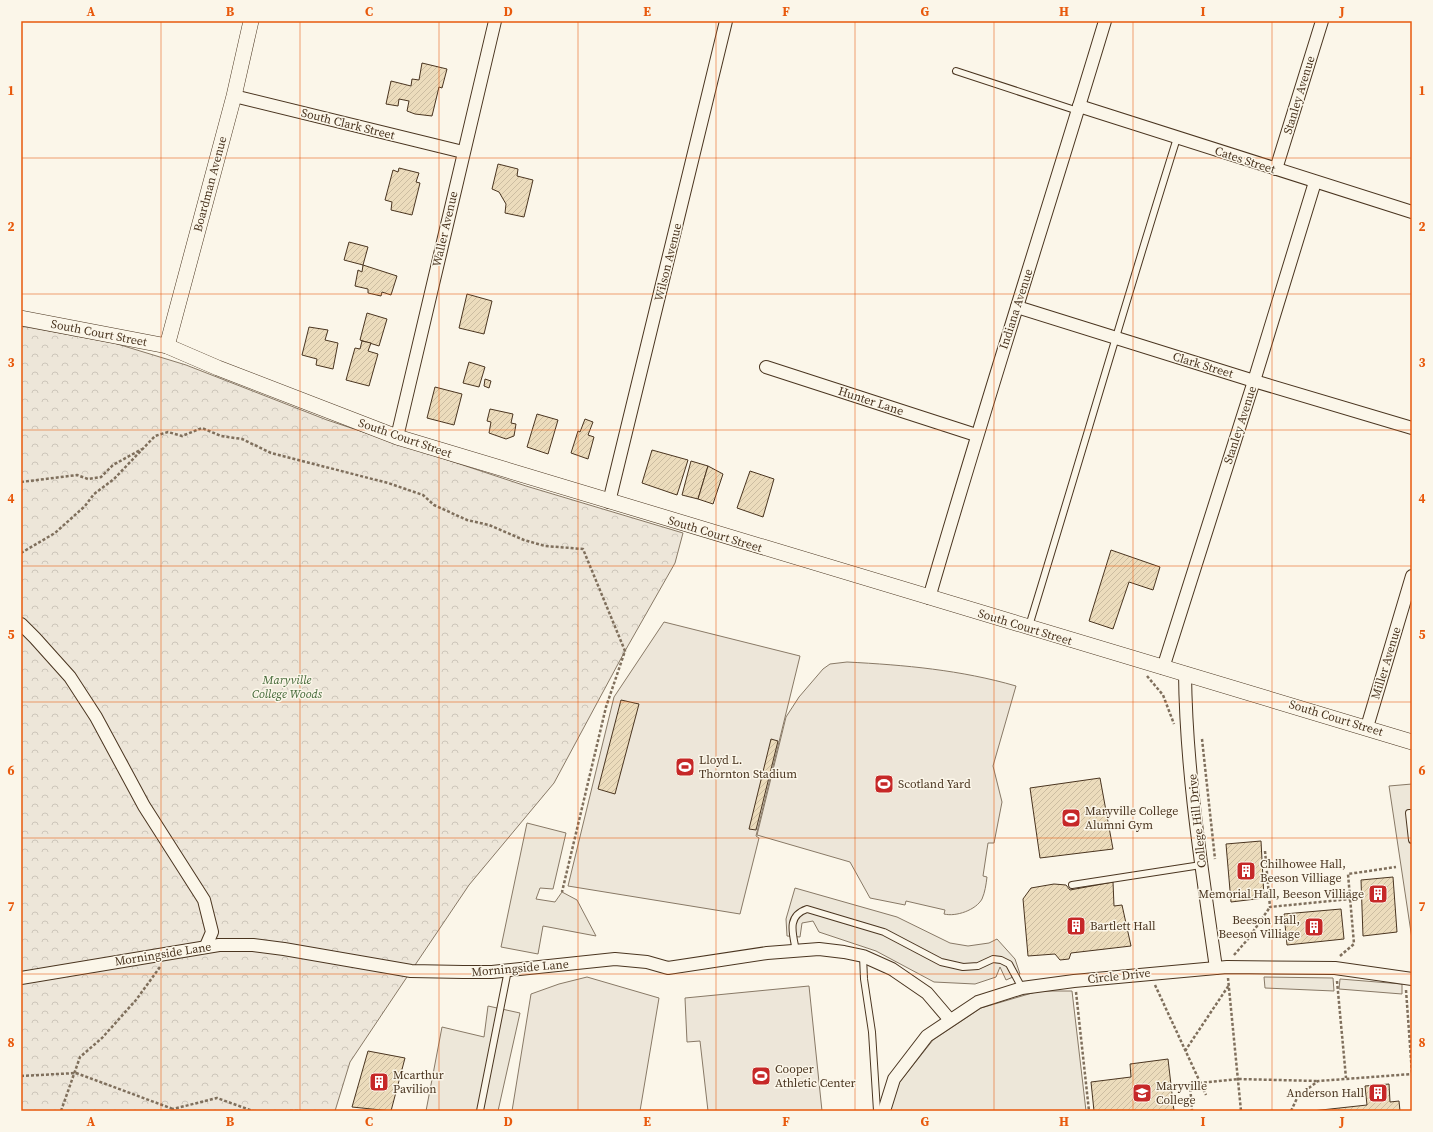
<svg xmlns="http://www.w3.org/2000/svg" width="1433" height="1132" viewBox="0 0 1433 1132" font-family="'Source Serif 4',serif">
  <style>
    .forest { fill: url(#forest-crowns); stroke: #887966 }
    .pitch { fill: #ede6d9; stroke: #887966 }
    .parking { fill: #ede7d9; stroke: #887966 }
    .building { fill: url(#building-hatch); stroke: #4a3520 }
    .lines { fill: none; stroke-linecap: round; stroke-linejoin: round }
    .service-casing { stroke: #4a3520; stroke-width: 8 }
    .minor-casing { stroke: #4a3520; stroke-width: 14 }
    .tertiary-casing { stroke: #4a3520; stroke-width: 16 }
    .path { stroke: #7f6f5c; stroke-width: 2.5; stroke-dasharray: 3 2; stroke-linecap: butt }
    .service { stroke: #fbf6e9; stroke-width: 6 }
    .minor { stroke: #fbf6e9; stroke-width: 12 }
    .tertiary { stroke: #fbf6e9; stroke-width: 15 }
    .grid { fill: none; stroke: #e8590c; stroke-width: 1; stroke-opacity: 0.55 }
    .labels { text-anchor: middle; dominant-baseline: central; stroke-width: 3; stroke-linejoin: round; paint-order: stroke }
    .street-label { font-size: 12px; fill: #4a3520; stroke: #fbf6e9 }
    .park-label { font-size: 12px; font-style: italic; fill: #436837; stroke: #fbf6e9 }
    .poi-label { font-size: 12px; fill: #4a3520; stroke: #fbf6e9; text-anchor: start }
    .neatline { fill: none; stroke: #e8590c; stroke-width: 1.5 }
    .grid-label { font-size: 13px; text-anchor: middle; font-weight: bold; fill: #e8590c }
  </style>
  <defs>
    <pattern id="forest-crowns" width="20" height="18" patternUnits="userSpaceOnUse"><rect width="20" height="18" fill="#ede6d9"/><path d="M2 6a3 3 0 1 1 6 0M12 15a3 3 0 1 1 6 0" fill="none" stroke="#cdc6ba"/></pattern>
    <pattern id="building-hatch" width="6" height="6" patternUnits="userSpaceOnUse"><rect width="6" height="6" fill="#ecdcbc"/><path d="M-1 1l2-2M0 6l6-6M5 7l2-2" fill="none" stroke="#ccbda1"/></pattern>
  </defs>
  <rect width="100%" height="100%" fill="#fbf6e9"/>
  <path class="forest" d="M21,326L114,343L186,365L327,420L526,486L683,533L675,563L625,651L554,783L469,885L411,971L350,1062L335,1111H21Z"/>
  <g class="pitch">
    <path d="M664,622L800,656L756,836L759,838L740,914L568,886L614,697Z"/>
    <path d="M847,662C905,665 961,670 1016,686L993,766L1002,802L994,843H988L983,876L987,877C986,885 985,892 982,899C976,910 956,917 944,914L945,910L906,901L905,905L870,898L850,862L757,835L786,717L799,697L823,669L830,664Z"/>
    <path d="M587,977L659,998L640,1111H512L531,994L559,984Z"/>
    <path d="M809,986L822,1111H708L700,1041L687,1042L685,998Z"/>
  </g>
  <g class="parking">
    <path d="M1412,784V939L1389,786Z"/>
    <path d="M527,823L566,833L553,889L540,888L536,899L555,902L562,892L577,900L596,936L543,926L538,954L501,947Z"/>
    <path d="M795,888L897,917L950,943L968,946L989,943L997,939L1015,959L1020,974L1006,980L1000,967L996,977L975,984L934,982L876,951L819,932L813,921L802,923L800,937L787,936L786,919Z"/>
    <path d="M1264,977L1333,978L1334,991L1265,988Z"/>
    <path d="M1340,979L1402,984V994L1339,989Z"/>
    <path d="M1039,991H1072L1086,1111H888L899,1083L933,1040L981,1008Z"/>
    <path d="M488,1006L520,1013L498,1111H426L442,1027L484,1037Z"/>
  </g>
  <g class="building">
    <path d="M422,63L447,69L442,88L439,87L432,116L415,114L407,111L409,101L399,99L398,106L386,104L391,81L411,86L412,79L419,80Z"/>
    <path d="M498,164L518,169L517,176L533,180L524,217L505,213L506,204L499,192L492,189Z"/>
    <path d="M399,168L419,173L416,182L420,183L412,215L391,210L392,202L385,200L393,170L398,172Z"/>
    <path d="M349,242L368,247L363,265L344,260Z"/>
    <path d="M363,265L397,276L391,295L382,292L381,296L368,293V289L355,286L358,270L362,272Z"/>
    <path d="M467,294L492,301L484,334L459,328Z"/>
    <path d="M367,313L387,319L379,346L360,340Z"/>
    <path d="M309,327L328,330L325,340L338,343L333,369L316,365L317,359L302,355Z"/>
    <path d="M362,341L371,343L368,351L378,354L369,386L346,380L355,348L360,349Z"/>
    <path d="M469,362L485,367L479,387L463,383Z"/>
    <path d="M485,379L491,381L489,388L484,386Z"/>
    <path d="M435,387L462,394L454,425L427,418Z"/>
    <path d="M490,409L513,414L511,423L516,424L514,436L506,439L489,433L491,422L487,421Z"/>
    <path d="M537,414L558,420L548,454L527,447Z"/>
    <path d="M585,419L593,422L588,435L594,437L588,459L571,453L578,431L580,432Z"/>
    <path d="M652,450L688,460L677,495L642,483Z"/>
    <path d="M691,461L708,466L698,499L682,495Z"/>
    <path d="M708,466L723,474L713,504L698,499Z"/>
    <path d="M750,471L774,479L763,517L737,508Z"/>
    <path d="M1111,550L1160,567L1153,590L1129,582L1113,629L1089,621Z"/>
    <path d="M621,700L639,704L615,794L598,789Z"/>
    <path d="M771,739L778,741L756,830L749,829Z"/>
    <path d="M1100,778L1113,849L1040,858L1030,788Z"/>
    <path d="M1261,841L1264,898L1231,902L1226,844Z"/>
    <path d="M1393,877L1397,932L1363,936L1361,880Z"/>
    <path d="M1113,882L1114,906L1122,905L1131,946L1071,953L1069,959L1060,960L1055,954L1028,956L1023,899L1031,888L1054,884L1066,885L1070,890Z"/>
    <path d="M1341,909L1344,939L1287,945L1284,914Z"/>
    <path d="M368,1051L405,1058L391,1111L352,1107Z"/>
    <path d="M1168,1059L1174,1111H1094L1091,1082L1131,1077L1130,1064Z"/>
    <path d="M1389,1084L1390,1102L1399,1101L1400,1111H1312L1367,1105L1365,1086Z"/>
  </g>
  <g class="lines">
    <defs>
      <g id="service">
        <path d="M956,71L1078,111"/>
        <path d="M1029,626C1079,463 1126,300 1177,138"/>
        <path d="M1412,813H1409L1412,840"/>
        <path d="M1072,885L1201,865"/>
        <path d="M796,951C793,934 786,916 807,909L884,932L941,962L963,967L978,966L993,959L1001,960L1009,964L1022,988"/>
        <path d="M863,956L864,979L872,1032L877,1111"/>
        <path d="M480,1111L508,970"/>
      </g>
      <g id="minor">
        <path d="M234,96L463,152"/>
        <path d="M1079,106L1412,212"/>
        <path d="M1276,169L1322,21"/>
        <path d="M1017,307L1254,381L1412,428"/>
        <path d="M766,367L976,435"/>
        <path d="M397,437L495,21"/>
        <path d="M609,502L726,21"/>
        <path d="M929,598C985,405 1047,213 1105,21"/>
        <path d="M21,624L35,638L70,677L96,717L144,806L204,900L212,932L206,946"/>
        <path d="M1163,668L1254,381L1315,182"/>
        <path d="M1185,673C1186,772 1202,870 1216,968"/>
        <path d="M1367,727L1412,576"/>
        <path d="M21,978L219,945H253L284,949L411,971L463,972H492L615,959L647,962L668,968L767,953L819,949L844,952L863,956L892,969L927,993L950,1020"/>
        <path d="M884,1111L894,1079L927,1036L978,1002L1022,988L1074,981L1227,967L1335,968L1412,979"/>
      </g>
      <g id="tertiary">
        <path d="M21,318L167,346L218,368L397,437L1412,742"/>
        <path d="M167,346L234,96L251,21"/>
      </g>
    </defs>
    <use href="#service" class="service-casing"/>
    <use href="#minor" class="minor-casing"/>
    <use href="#tertiary" class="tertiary-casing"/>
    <g class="path">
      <path d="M21,482L77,475L88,479L101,477L113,465L142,449"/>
      <path d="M21,553L55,533L85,506L94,494L114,479L155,436L168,432L182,436L202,428L221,436L242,439L271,453L388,483L423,495L434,505L467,520L489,525L524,540L545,546L583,549L625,651L606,707L562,892"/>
      <path d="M1147,676L1163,695L1174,724"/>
      <path d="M1202,739L1215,859"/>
      <path d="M1265,851L1270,907L1350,899"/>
      <path d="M1234,955L1248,939L1270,907"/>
      <path d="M1340,956L1354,944L1348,874L1396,867"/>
      <path d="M1228,978L1241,1111"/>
      <path d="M1337,981L1346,1078"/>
      <path d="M1155,985L1206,1095"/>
      <path d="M1406,990L1412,1073"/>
      <path d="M1076,992L1089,1111"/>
      <path d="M1185,1051L1229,985"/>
      <path d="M21,1076L76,1073L173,1109"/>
      <path d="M1190,1084L1192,1111"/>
      <path d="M1179,1085L1238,1079L1318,1081"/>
      <path d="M61,1111L80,1057L102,1038L136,1000L160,967"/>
      <path d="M173,1111V1109L217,1098L253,1111"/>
      <path d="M290,1111H301"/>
      <path d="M1291,1111L1298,1096L1318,1081L1412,1074"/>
    </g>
    <use href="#service" class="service"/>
    <use href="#minor" class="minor"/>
    <use href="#tertiary" class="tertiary"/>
  </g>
  <path class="grid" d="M161,21V1111M300,21V1111M439,21V1111M578,21V1111M716,21V1111M855,21V1111M994,21V1111M1133,21V1111M1272,21V1111M21,158H1412M21,294H1412M21,430H1412M21,566H1412M21,702H1412M21,838H1412M21,974H1412"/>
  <defs>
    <symbol id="stadium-square" viewBox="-11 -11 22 22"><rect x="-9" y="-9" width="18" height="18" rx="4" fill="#c62828" stroke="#fbf6e9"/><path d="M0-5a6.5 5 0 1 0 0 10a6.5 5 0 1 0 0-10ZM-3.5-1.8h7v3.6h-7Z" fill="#fff"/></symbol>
    <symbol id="building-square" viewBox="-11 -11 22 22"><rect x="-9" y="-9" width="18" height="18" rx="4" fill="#c62828" stroke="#fbf6e9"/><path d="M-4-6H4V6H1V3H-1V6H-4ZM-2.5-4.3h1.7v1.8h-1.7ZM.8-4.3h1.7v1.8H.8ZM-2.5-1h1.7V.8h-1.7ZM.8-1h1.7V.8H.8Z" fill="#fff"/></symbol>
    <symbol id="university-square" viewBox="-11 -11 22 22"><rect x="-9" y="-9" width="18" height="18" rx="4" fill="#c62828" stroke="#fbf6e9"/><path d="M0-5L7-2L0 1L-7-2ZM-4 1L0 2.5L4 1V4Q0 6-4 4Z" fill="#fff"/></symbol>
  </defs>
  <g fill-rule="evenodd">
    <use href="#stadium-square" x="674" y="756" width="22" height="22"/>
    <use href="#stadium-square" x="873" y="773" width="22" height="22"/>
    <use href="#stadium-square" x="1060" y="807" width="22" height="22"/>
    <use href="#building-square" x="1235" y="860" width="22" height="22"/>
    <use href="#building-square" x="1367" y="883" width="22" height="22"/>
    <use href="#building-square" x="1065" y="915" width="22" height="22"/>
    <use href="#building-square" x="1303" y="916" width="22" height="22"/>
    <use href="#stadium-square" x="750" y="1065" width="22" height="22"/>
    <use href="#building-square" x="368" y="1071" width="22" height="22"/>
    <use href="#university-square" x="1131" y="1082" width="22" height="22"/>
    <use href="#building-square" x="1367" y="1082" width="22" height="22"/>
  </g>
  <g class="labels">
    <g class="street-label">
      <text transform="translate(1299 95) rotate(-73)">Stanley Avenue</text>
      <text transform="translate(348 124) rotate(14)">South Clark Street</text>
      <text transform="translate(1245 160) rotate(18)">Cates Street</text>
      <text transform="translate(210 184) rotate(-75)">Boardman Avenue</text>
      <text transform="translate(445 229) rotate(-77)">Waller Avenue</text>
      <text transform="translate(668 262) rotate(-76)">Wilson Avenue</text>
      <text transform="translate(1016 309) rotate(-72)">Indiana Avenue</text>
      <text transform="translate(99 333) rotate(11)">South Court Street</text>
      <text transform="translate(1203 365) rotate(17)">Clark Street</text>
      <text transform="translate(871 401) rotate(18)">Hunter Lane</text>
      <text transform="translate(1240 425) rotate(-72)">Stanley Avenue</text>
      <text transform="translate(405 438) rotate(19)">South Court Street</text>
      <text transform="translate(715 534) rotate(17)">South Court Street</text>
      <text transform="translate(1025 627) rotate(17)">South Court Street</text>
      <text transform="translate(1386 663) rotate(-73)">Miller Avenue</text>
      <text transform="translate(1336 718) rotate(17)">South Court Street</text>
      <text transform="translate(1197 821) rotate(-96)">College Hill Drive</text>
      <text transform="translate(163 954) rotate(-9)">Morningside Lane</text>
      <text transform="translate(520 968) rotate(-5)">Morningside Lane</text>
      <text transform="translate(1119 976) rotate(-6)">Circle Drive</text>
    </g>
    <g class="park-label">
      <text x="287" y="680">Maryville<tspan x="287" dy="14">College Woods</tspan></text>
    </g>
    <g class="poi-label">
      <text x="699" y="760">Lloyd L.<tspan x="699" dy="14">Thornton Stadium</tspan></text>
      <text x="898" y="784">Scotland Yard</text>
      <text x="1085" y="811">Maryville College<tspan x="1085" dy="14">Alumni Gym</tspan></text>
      <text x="1260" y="864">Chilhowee Hall,<tspan x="1260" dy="14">Beeson Villiage</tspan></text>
      <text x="1364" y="894" text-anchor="end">Memorial Hall, Beeson Villiage</text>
      <text x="1300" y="920" text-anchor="end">Beeson Hall,<tspan x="1300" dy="14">Beeson Villiage</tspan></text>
      <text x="1090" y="926">Bartlett Hall</text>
      <text x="775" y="1069">Cooper<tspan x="775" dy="14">Athletic Center</tspan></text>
      <text x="393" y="1075">Mcarthur<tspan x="393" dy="14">Pavilion</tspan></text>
      <text x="1156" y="1086">Maryville<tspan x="1156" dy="14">College</tspan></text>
      <text x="1364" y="1093" text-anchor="end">Anderson Hall</text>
    </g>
  </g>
  <rect width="1433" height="1132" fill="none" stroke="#fbf6e9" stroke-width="44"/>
  <rect x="22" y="22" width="1389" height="1088" class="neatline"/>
  <g class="grid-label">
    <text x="91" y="16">A</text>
    <text x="230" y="16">B</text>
    <text x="369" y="16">C</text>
    <text x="508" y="16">D</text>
    <text x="647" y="16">E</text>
    <text x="786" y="16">F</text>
    <text x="925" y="16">G</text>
    <text x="1064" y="16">H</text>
    <text x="1203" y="16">I</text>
    <text x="1342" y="16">J</text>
    <text x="11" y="95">1</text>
    <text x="1422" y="95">1</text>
    <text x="11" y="231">2</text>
    <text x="1422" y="231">2</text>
    <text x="11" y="367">3</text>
    <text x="1422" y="367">3</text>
    <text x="11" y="503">4</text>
    <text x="1422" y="503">4</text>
    <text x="11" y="639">5</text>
    <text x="1422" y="639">5</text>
    <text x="11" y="775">6</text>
    <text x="1422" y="775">6</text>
    <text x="11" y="911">7</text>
    <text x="1422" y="911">7</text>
    <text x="11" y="1047">8</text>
    <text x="1422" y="1047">8</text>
    <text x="91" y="1126">A</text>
    <text x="230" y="1126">B</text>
    <text x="369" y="1126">C</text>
    <text x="508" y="1126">D</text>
    <text x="647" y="1126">E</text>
    <text x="786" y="1126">F</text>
    <text x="925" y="1126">G</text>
    <text x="1064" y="1126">H</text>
    <text x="1203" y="1126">I</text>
    <text x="1342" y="1126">J</text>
  </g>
</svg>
